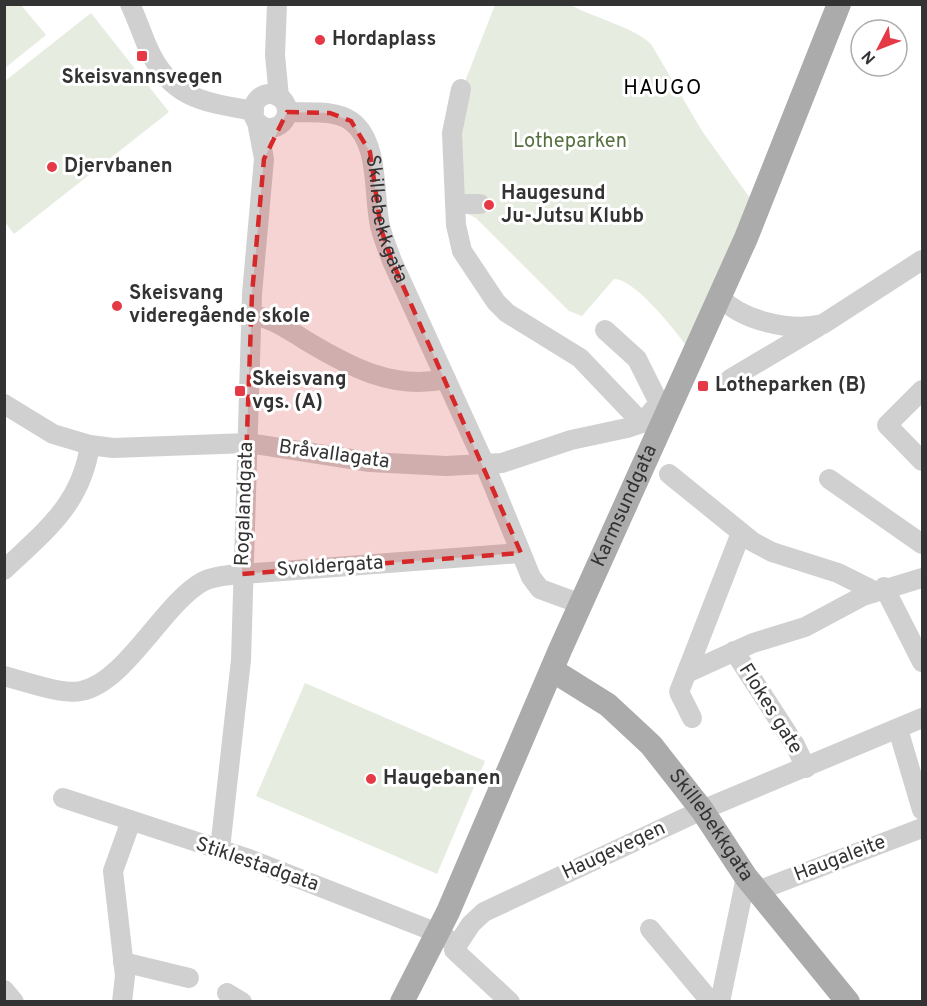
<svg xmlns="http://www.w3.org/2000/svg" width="927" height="1006" viewBox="0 0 927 1006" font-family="Overpass,sans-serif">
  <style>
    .green { fill: #e6ecdf }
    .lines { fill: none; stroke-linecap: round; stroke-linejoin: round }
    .minor { stroke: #d0d0d0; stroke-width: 20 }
    .major { stroke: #ababab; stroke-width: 24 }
    .marked { fill: #d62828; fill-opacity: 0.2; stroke: #d62828; stroke-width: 4.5; stroke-dasharray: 12 8; stroke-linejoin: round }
    .poi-dot { fill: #e63946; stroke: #fff; stroke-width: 2 }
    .labels { text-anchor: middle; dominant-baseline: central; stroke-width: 6; stroke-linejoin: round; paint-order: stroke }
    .poi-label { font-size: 20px; font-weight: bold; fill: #333; stroke: #fff; text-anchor: start }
    .park-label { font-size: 20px; fill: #56703f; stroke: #fff }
    .street-label { font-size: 20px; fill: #333; stroke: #fff }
    .neighbourhood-label { font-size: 21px; letter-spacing: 1.5px; fill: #000; stroke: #fff }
  </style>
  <rect width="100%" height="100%" fill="#fff"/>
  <g class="green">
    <path d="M5,4L21,5L46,35L5,68Z"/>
    <path d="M569,4C593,18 634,27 651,44L702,131L755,205L691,352C678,334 636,279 614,279L582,316L569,311L476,218L464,212L453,191L462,89L495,5Z"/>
    <path d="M91,13L169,112L14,234L5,222V81Z"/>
    <path d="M305,683L485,761L437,874L256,796Z"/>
  </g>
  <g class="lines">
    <g class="minor">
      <path d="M130,4C137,19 142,34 148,48C171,99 203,102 254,111"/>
      <path d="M277,4L275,55L279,97"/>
      <path d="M461,89L452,133L456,225L462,251L496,302L507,313L580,358L642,423"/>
      <circle cx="270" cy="111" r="17"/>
      <path id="s1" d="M287,112C307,113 334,109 351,121C380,142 373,195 380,226C383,238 388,250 392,261L485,465L531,577L540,589L581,604"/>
      <path d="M456,204H480"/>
      <path d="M720,297C742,321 791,332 823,324L922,260"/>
      <path d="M251,315C273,318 287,329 305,340C348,366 394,391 446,379"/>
      <path d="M730,379L818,327"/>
      <path d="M922,390L887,425L922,461"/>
      <path d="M4,404L53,434L90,445L113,448L248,443L370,462L446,466L502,463L571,440L627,428L642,423L659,403L637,359L605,330"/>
      <path d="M669,474L753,542L772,552L838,573L874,591"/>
      <path d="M829,479L922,544"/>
      <path d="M4,570C45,531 81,505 90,445"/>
      <path d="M884,587L922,662"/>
      <path d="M734,651L795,745L806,768"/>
      <path d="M687,673L753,643L805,627L863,596L922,578"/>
      <path d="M4,676C24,681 61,695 81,691C125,683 163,604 202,582C214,576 229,575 242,574L521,553"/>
      <path d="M692,718L679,692L741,533"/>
      <path d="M898,729L922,810"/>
      <path d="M63,798L249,859L425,928L448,939"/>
      <path d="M220,849L241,660L252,294L264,159L257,122"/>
      <path d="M757,891L922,828"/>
      <path d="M650,929L711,1002"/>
      <path d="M123,962L189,978"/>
      <path d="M4,990L14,1002"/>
      <path d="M227,993L242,1002"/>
      <path d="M122,1002L125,976L113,871L131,821"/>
      <path d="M510,1002L454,950L471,924L484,912L702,810L922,718"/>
      <path d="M720,1002L746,877"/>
    </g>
    <g class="major">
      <path id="s2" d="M552,670L608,705L651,745L702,810L746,877L848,1002"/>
      <path id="s3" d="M402,1002L448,912L560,650L746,238L839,4"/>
    </g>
  </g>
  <path class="marked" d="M287,112L330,113L351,121L370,152L381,229L392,261L521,553L242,574L252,294L264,159Z"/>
  <g class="poi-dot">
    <circle cx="320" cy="40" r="6"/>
    <rect x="136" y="50" width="12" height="12" rx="3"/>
    <circle cx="52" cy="167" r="6"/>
    <circle cx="489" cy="205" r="6"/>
    <circle cx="117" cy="306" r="6"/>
    <rect x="697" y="380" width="12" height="12" rx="3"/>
    <rect x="234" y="385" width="12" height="12" rx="3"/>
    <circle cx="371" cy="779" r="6"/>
  </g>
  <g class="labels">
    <g class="poi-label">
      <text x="332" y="40">Hordaplass</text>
      <text x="142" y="78" text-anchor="middle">Skeisvannsvegen</text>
      <text x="64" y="167">Djervbanen</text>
      <text x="501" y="194">Haugesund<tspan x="501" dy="23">Ju-Jutsu Klubb</tspan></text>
      <text x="129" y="294">Skeisvang<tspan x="129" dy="23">videregående skole</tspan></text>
      <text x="252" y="380">Skeisvang<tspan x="252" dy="23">vgs. (A)</tspan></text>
      <text x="715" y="386">Lotheparken (B)</text>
      <text x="383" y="779">Haugebanen</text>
    </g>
    <g class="park-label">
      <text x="570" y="142">Lotheparken</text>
    </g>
    <g class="street-label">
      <text stroke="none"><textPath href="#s1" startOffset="172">Skillebekkgata</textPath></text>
      <text transform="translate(334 455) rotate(8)">Bråvallagata</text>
      <text transform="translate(245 504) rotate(-88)">Rogalandgata</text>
      <text stroke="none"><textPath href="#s3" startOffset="544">Karmsundgata</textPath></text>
      <text transform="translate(330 567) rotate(-4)">Svoldergata</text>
      <text transform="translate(770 709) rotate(58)">Flokes gate</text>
      <text stroke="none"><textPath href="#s2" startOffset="225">Skillebekkgata</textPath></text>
      <text transform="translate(614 851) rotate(-25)">Haugevegen</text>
      <text transform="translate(840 859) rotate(-21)">Haugaleite</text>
      <text transform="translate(257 865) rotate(19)">Stiklestadgata</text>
    </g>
    <g class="neighbourhood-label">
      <text x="663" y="88">HAUGO</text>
    </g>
  </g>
  <rect width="927" height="1006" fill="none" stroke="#333333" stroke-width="12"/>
  <g transform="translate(879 48) rotate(228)"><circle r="28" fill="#ffffff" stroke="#adadad" stroke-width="1.5"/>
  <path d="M0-4.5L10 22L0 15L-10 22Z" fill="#e63946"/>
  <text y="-9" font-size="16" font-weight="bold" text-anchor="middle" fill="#333333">N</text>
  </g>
</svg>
